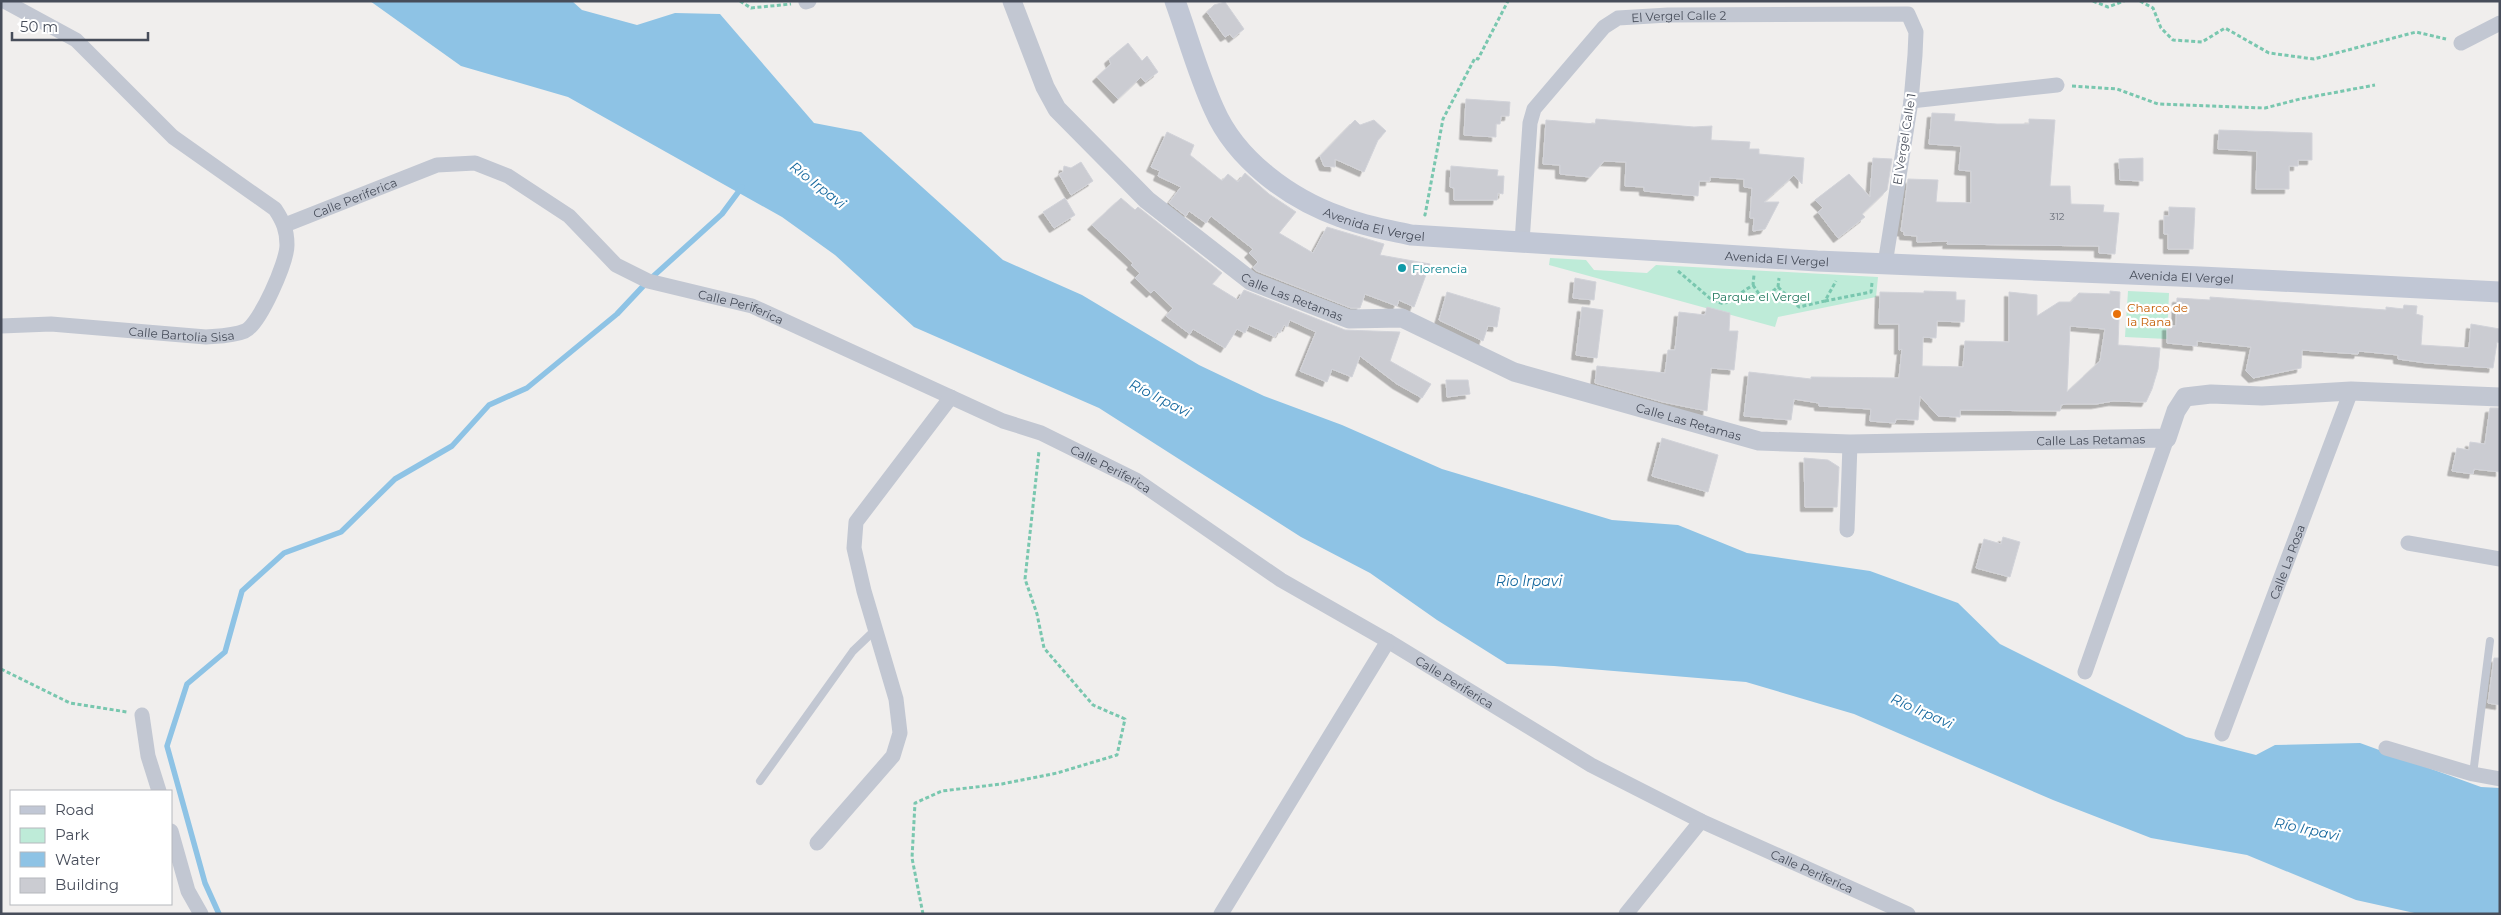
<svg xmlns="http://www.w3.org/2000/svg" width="2501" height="915" viewBox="0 0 2501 915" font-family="Montserrat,sans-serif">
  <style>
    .green { fill: #beebd8 }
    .water { fill: #8ec3e5 }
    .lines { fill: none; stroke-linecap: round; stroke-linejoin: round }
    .stream { stroke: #8ec3e5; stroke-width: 5.5 }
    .building { fill: #cbccd2; stroke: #d2d3d9; fill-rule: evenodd; filter: url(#shadow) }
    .path { stroke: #79c7af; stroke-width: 3; stroke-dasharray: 4 2.5; stroke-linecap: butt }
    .service { stroke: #c2c7d2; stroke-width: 8 }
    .minor { stroke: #c2c7d2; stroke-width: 15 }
    .tertiary { stroke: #c2c7d2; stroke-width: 19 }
    .secondary { stroke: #c1c7d5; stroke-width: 21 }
    .culture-dot { fill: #0f9aa8; stroke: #fff; stroke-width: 2 }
    .food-dot { fill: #e8710a; stroke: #fff; stroke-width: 2 }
    .labels { text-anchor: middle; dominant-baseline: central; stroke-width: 4.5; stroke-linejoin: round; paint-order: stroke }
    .number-label { font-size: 10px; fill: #686d78 }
    .street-label { font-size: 12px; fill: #474d5a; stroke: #fff }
    .culture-label { font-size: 12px; fill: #0d838f; stroke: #fff; text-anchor: start }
    .park-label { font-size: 12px; fill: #1d765a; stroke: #fff }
    .food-label { font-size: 12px; fill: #c56008; stroke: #fff; text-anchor: start }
    .water-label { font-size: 14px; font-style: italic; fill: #15689e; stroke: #fff }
  </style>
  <defs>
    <filter id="shadow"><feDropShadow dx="-4.5" dy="4.5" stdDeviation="0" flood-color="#0004"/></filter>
  </defs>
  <rect width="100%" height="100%" fill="#f0eeed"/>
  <g class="green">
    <path d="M1550,258L1586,260L1594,270L1647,273L1656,265L1878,277L1876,297L1778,317L1775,327L1549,265Z"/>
    <path d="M2128,291L2169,293L2167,339L2125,337Z"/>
  </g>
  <path class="water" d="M370,1H572L582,10L637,25L675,13L720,14L814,123L861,132L1003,260L1082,295L1199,365L1264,396L1342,425L1442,469L1612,520L1678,525L1747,553L1870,571L1958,603L2000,644L2186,737L2256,755L2275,745L2360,743L2481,787L2500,788V914H2419L2356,900L2247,855L2151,838L2053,800L1854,714L1746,682L1554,666L1507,664L1437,620L1370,573L1301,537L1099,408L914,327L835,255L782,217L568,97L461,66Z"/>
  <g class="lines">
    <path class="stream" d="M219,914L205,883L167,746L187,684L225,652L242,591L284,553L341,532L395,479L452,446L489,405L527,388L617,314L648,281L722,214L742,187"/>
  </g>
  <g class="building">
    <path d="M1225,2L1244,29L1233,38L1230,34L1225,37L1207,12L1214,5Z"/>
    <path d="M1128,43L1142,61L1147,56L1158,72L1145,82L1141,77L1118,99L1097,77L1111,64L1109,59Z"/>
    <path d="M1466,99L1510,102L1509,116H1501L1500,124H1496V137L1464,135Z"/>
    <path d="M1932,113L1955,114L1954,121L1997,124H2029V119L2055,120L2050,186H2070L2071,204L2104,205L2103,212L2119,213L2115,254L2099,253V246L1947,244L1948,241L1917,242V236L1904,235V232L1901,231L1908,179L1938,180L1936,202L1971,203V171L1959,170L1961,146L1929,144Z"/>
    <path d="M1596,119L1694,127L1712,126L1711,140L1750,142L1749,149H1759V154L1804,158L1802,184L1794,175L1764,202H1779L1765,229L1753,231L1754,218H1750L1752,188L1744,187V179L1710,177V181H1699L1698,196L1644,191V187L1625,186L1626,162L1604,161L1590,177L1560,174V165L1543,164L1546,120L1595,124Z"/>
    <path d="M1355,120L1360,125L1374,120L1386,131L1378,140L1364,172L1335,159V167L1324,166L1320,156Z"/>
    <path d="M2219,130L2312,133V160H2298V166H2289V189H2256L2257,151L2218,149Z"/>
    <path d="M1167,132L1194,145L1190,155L1222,181L1228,174L1238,182L1245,173L1269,194L1296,212L1279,233L1313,253L1327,227L1384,244L1380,255L1430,264L1414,307L1399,300L1397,306L1365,294L1360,308H1351L1257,271L1253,268L1258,262L1249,253L1253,249L1211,216L1206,223L1189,211L1186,216L1169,203L1181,187L1158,176L1160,171L1151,167Z"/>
    <path d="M1873,158L1892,159L1887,190L1862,214L1865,217L1838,238L1818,212L1823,208L1815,200L1849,174L1870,197Z"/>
    <path d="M2143,158V181L2120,180L2119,159Z"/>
    <path d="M1081,162L1093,181L1071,195L1059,174L1063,172L1064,166L1071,168Z"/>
    <path d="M1451,166L1498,170L1497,176H1504L1503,194L1498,193L1497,200H1454V188L1450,187Z"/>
    <path d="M1065,198L1075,215L1054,228L1043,212Z"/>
    <path d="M1121,198L1135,210L1138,207L1222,273L1212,284L1238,300L1244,290L1345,330L1400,332L1390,361L1431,384L1422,398L1397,384L1360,356L1352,377L1332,369L1327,382L1300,371L1316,332L1290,320L1287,327L1284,325L1280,333L1277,332L1275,337L1249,325L1245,333L1237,329L1225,348L1193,329L1190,334L1166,316L1173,308L1154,290L1151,293L1135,278L1140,273L1131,265L1133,263L1092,225Z"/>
    <path d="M2169,207L2195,208L2193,249H2168V234H2164V216H2169Z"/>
    <path d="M1575,278L1596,282L1594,300L1573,298Z"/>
    <path d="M1924,291L1956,292V300H1965L1964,322L1937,321L1936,338L1923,337L1922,366L1963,367L1965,341L2009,342V292L2037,295V316L2059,302H2071L2079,293L2110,294V291L2120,292L2118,345L2160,348L2158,369L2152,389L2146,402L2113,401L2096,404H2066L2061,405L2060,411L1960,410V417L1938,416L1920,396L1918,420L1896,419L1895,423L1870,421L1871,409L1819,406V403L1794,399L1791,420L1744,416L1749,372L1811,379V377L1899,378L1902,349L1899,350V324H1879L1880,292L1924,293ZM2070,326L2105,329L2100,361L2067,392Z"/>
    <path d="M1447,292L1500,308L1497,327L1488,326L1483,341L1439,320Z"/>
    <path d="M2210,297L2386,310V307L2403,309L2404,305L2417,306L2416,314L2423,316L2421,345L2469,348L2471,324L2500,329V343L2497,342L2493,368L2427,363L2398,359V355L2359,351L2358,354L2302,350L2301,368L2253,378L2246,371L2251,347L2197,341V346L2167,343V326H2176L2177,298L2210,300Z"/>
    <path d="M1582,307L1603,310L1597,358L1576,355Z"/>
    <path d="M1707,307L1730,313L1729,331H1738L1734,370L1711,368L1707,411L1663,402L1595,383L1597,366L1665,373L1668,350H1675L1679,312L1705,315Z"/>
    <path d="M1446,380H1468L1470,394L1447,397Z"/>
    <path d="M2490,408H2500V472L2474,469L2473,474L2452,471L2457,448L2469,450L2470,442L2485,444Z"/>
    <path d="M1662,438L1718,455L1708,492L1652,476Z"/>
    <path d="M1804,458L1828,460L1839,467L1837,507H1805Z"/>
    <path d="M2003,537L2020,542L2010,577L1976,568L1984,539L2001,544Z"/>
    <path d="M2494,658H2500V705L2488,703Z"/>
  </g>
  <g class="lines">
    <g class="path">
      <path d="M740,1L751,8L791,4"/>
      <path d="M2093,1L2108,7L2124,1"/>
      <path d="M2140,1L2153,8L2161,28L2173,40L2202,42L2225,28L2269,53L2314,59L2416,32L2446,39"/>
      <path d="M2072,86L2117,89L2158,104L2265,108L2300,99L2375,85"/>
      <path d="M1424,214L1425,215L1443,119L1475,58L1478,59L1508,1"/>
      <path d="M1678,271L1712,300L1724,304L1753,285L1754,275"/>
      <path d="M1753,285L1759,294L1768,295L1778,287L1779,278"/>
      <path d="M1778,287L1799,307L1825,301L1836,281"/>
      <path d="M1825,301L1871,292L1872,283"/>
      <path d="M1,669L70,703L127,712"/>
      <path d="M923,914L912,858L915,803L942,791L1002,784L1057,773L1117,755L1125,719L1093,705L1044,648L1037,614L1025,579L1039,451"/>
    </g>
    <g class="service">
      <path d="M2473,774L2490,641"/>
      <path d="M760,781L853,651L875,630"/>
    </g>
    <g class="minor">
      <path d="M806,2L809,1"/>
      <path d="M2461,43L2500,23"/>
      <path d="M1911,101L2057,85"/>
      <path id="s1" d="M285,225L437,165L475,163L508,176L569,216L616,265L648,281L752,306L1003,421L1041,433L1136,480L1281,580L1388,641L1591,765L1701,821L1908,914"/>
      <path id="s2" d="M1522,242L1530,123L1534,109L1604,27L1618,18L1668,15L1908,14L1916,32L1915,55L1911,101L1885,264"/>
      <path id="s3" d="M1,326L51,324L206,337C219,336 233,336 245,331C260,324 287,262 287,245C287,230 283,221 275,209L173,137L76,40L4,1"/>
      <path d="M1847,530L1850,444"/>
      <path d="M2408,543L2500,559"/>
      <path d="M2085,672L2167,438"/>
      <path d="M142,715L148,756L159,791"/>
      <path id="s4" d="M2222,734L2351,391"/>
      <path d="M2386,748L2473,774L2500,779"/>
      <path d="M171,831L188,891L201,914"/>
      <path d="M817,843L893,756L900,733L896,699L864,591L854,548L856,522L951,397"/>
      <path d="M1221,914L1388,641"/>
      <path d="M1626,914L1701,821"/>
    </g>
    <path class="tertiary" id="s5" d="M1012,1L1045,87L1057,109L1147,200L1251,281L1349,319L1402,318L1514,372L1759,441L1850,444L2167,438L2176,411L2185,397L2211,394L2262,396L2351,391L2500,397"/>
    <path class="secondary" id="s6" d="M1175,1C1188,37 1198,74 1214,109C1236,160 1290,199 1341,217C1364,226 1388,230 1411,235L1817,261L2201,277L2500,292"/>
  </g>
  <circle class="culture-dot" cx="1402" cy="268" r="5"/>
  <circle class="food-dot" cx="2117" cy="314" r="5"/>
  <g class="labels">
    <g class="number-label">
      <text x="2057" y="216">312</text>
    </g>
    <g class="street-label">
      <text stroke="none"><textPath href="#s2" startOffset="319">El Vergel Calle 2</textPath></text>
      <text transform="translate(1904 139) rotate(-81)">El Vergel Calle 1</text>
      <text stroke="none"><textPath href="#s1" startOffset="75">Calle Periferica</textPath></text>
      <text stroke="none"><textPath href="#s6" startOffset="320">Avenida El Vergel</textPath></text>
      <text stroke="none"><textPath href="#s6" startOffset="725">Avenida El Vergel</textPath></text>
      <text stroke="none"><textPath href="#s6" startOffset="1130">Avenida El Vergel</textPath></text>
      <text stroke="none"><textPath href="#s5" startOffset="421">Calle Las Retamas</textPath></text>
      <text stroke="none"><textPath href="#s1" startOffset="510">Calle Periferica</textPath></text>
      <text stroke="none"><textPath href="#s3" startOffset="181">Calle Bartolia Sisa</textPath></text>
      <text stroke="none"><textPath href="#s5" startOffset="841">Calle Las Retamas</textPath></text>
      <text stroke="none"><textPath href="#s5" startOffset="1246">Calle Las Retamas</textPath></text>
      <text stroke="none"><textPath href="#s1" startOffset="915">Calle Periferica</textPath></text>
      <text stroke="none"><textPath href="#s4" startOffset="184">Calle La Rosa</textPath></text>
      <text stroke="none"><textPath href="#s1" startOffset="1320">Calle Periferica</textPath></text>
      <text stroke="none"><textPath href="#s1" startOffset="1725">Calle Periferica</textPath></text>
    </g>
    <g class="culture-label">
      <text x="1412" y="268">Florencia</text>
    </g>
    <g class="park-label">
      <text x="1761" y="296">Parque el Vergel</text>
    </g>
    <g class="food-label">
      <text x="2127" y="307">Charco de<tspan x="2127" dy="14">la Rana</tspan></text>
    </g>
    <g class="water-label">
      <text transform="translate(818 185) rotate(38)">Río Irpavi</text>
      <text transform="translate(1160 398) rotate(27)">Río Irpavi</text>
      <text x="1529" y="581">Río Irpavi</text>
      <text transform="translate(1922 711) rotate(24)">Río Irpavi</text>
      <text transform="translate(2307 829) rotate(12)">Río Irpavi</text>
    </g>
  </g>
  <rect width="2501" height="915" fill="none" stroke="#474d5a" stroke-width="5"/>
  <rect x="10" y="790" width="162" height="115" fill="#ffffff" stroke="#b5b8bd"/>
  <rect x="20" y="806" width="25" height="8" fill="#c1c7d5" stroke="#b5b8bd"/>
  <text x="55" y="815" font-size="15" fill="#474d5a">Road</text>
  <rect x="20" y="828" width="25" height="15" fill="#beebd8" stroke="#b5b8bd"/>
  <text x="55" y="840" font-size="15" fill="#474d5a">Park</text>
  <rect x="20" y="852" width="25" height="15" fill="#8ec3e5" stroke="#b5b8bd"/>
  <text x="55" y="865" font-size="15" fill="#474d5a">Water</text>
  <rect x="20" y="878" width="25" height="15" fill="#cbccd2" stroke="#b5b8bd"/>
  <text x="55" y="890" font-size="15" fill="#474d5a">Building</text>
  <path d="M12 32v8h136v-8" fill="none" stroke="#474d5a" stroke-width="2.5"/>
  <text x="20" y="32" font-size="15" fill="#474d5a" stroke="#ffffff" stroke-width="4" paint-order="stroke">50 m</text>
</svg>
